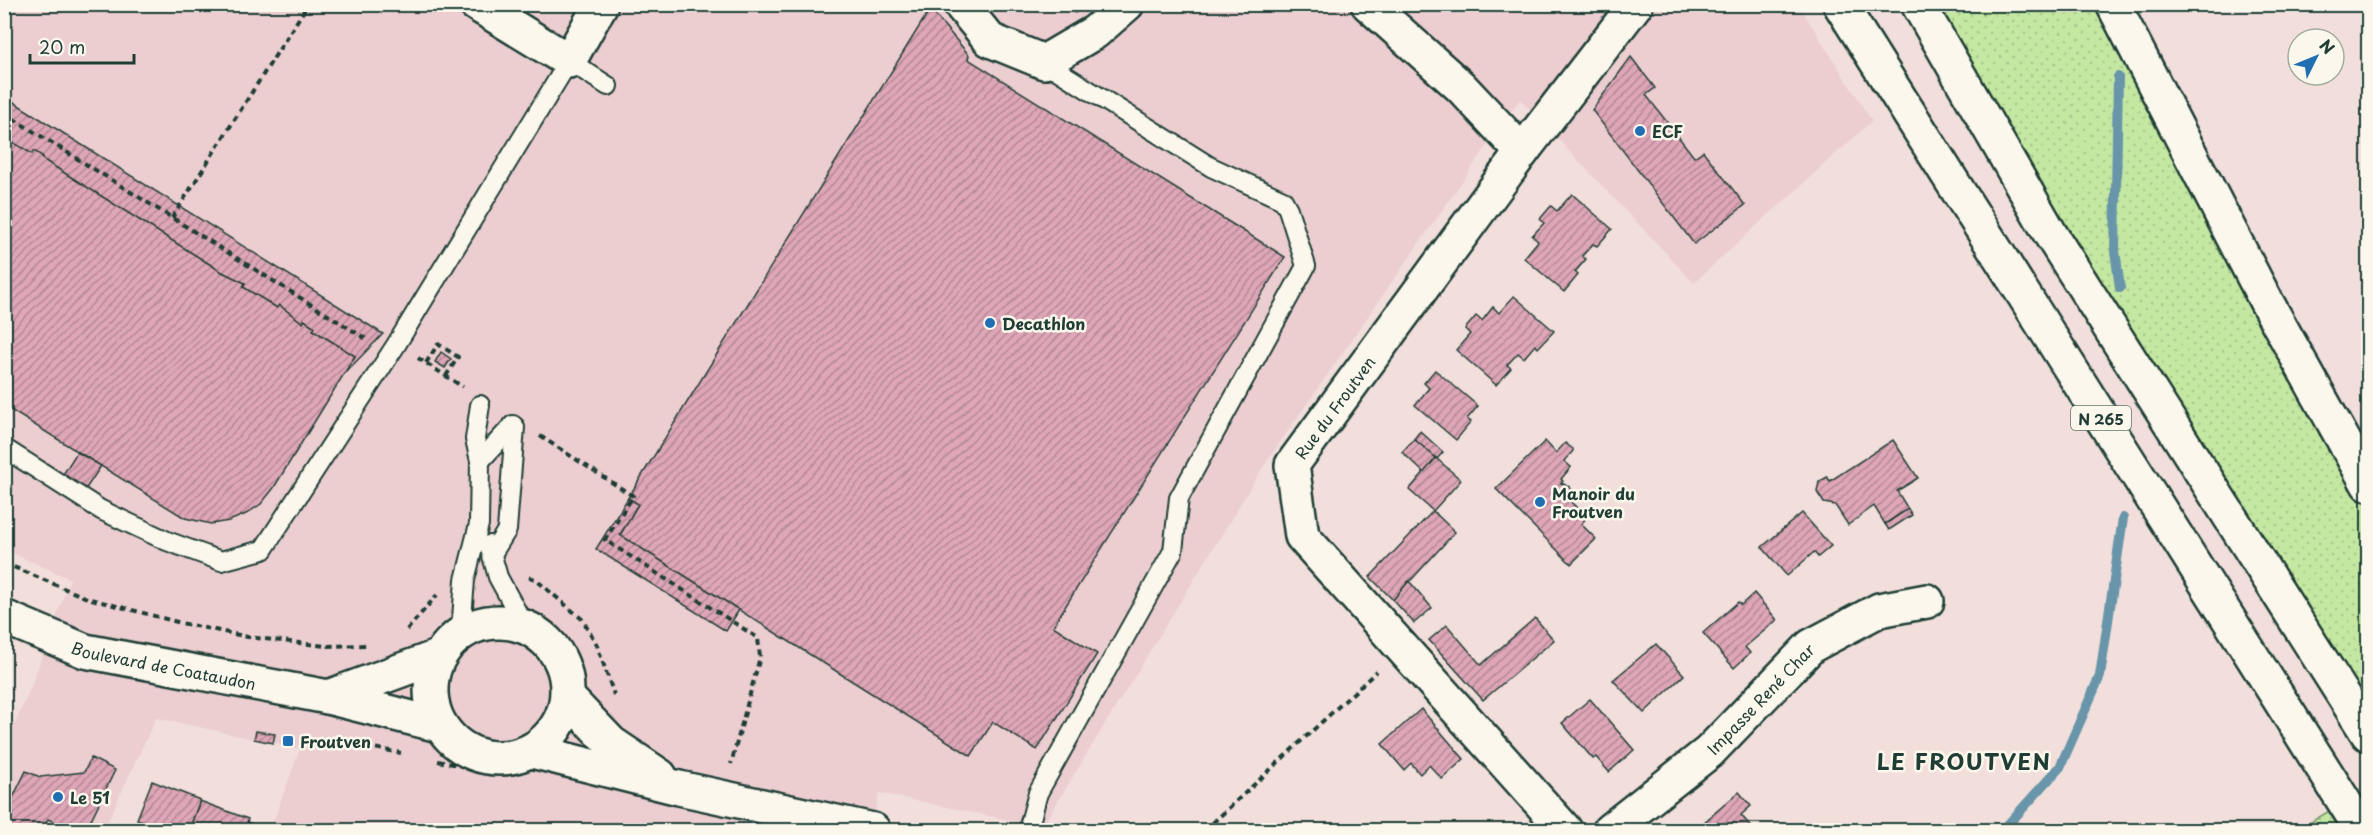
<svg xmlns="http://www.w3.org/2000/svg" width="2373" height="835" viewBox="0 0 2373 835" font-family="'Playpen Sans',sans-serif">
  <style>
    .built { fill: #ecced1 }
    .grass { fill: url(#grass-dots); stroke: #72926b; stroke-width: 1.5 }
    .lines { fill: none; stroke-linecap: round; stroke-linejoin: round }
    .stream { stroke: #6895a9; stroke-width: 10 }
    .building { fill: url(#building-hatch); stroke: #1f3d34; stroke-width: 1.5 }
    .lane-casing { stroke: #1f3d34; stroke-width: 22 }
    .street-casing { stroke: #1f3d34; stroke-width: 38 }
    .secondary-casing { stroke: #1f3d34; stroke-width: 38 }
    .highway-casing { stroke: #1f3d34; stroke-width: 38 }
    .path { stroke: #1f3d34; stroke-width: 4; stroke-dasharray: 6 4.5; stroke-linecap: butt }
    .lane { stroke: #fbf7ec; stroke-width: 18 }
    .street { stroke: #fbf7ec; stroke-width: 33 }
    .secondary { stroke: #fbf7ec; stroke-width: 33 }
    .highway { stroke: #fbf7ec; stroke-width: 33 }
    .poi-dot { fill: #1f6fb2; stroke: #fbf7ec; stroke-width: 2 }
    .labels { text-anchor: middle; dominant-baseline: central; stroke-width: 5; stroke-linejoin: round; paint-order: stroke }
    .shield { fill: #fbf7ec; stroke: #61756b; stroke-width: 1.5 }
    .shield-label { font-size: 15px; font-weight: bold; fill: #1f3d34 }
    .poi-label { font-size: 16px; font-weight: bold; fill: #1f3d34; stroke: #fbf7ec; text-anchor: start }
    .street-label { font-size: 16px; fill: #1f3d34; stroke: #fbf7ec }
    .district-label { font-size: 22px; font-weight: bold; letter-spacing: 1.5px; fill: #1f3d34; stroke: #fbf7ec }
  </style>
  <defs>
    <pattern id="grass-dots" width="8" height="8" patternUnits="userSpaceOnUse" patternTransform="scale(1.5)"><rect width="8" height="8" fill="#c4e8a2"/><path d="M2 2h.1M6 6h.1" fill="none" stroke="#a8c88c" stroke-width="1.8" stroke-linecap="round"/></pattern>
    <pattern id="building-hatch" width="6" height="6" patternUnits="userSpaceOnUse" patternTransform="scale(1.5)"><rect width="6" height="6" fill="#dea6b7"/><path d="M-1 1l2-2M0 6l6-6M5 7l2-2" fill="none" stroke="#b38896"/></pattern>
  </defs>
  <rect width="100%" height="100%" fill="#f2dfdc"/>
  <filter id="ink" filterUnits="userSpaceOnUse"><feTurbulence type="fractalNoise" baseFrequency=".0167" numOctaves="2"/><feDisplacementMap in="SourceGraphic" scale="12" xChannelSelector="R" yChannelSelector="G"/><feConvolveMatrix kernelMatrix="1 2 1 2 8 2 1 2 1" color-interpolation-filters="sRGB"/></filter>
  <g filter="url(#ink)">
    <path class="built" d="M5,5H1799L1872,121L1694,283L1520,99L1265,464L1042,827L879,793L871,830H270L300,749L156,718L104,830H5V746L30,689L70,579L5,550Z"/>
    <g class="grass">
      <path d="M1918,5H2113L2368,473V734Z"/>
      <path d="M2344,802L2362,830H2300L2301,828Z"/>
    </g>
    <g class="lines">
      <g class="stream">
        <path d="M2118,77L2115,251L2120,288"/>
        <path d="M2003,830L2060,767L2100,676L2123,518"/>
      </g>
    </g>
    <g class="building">
      <path d="M1068,4H1085L1075,13Z"/>
      <path d="M930,9L969,55L968,59L1285,257L1053,626L1097,654L1037,750L993,722L971,756L620,535L638,504L628,498Z"/>
      <path d="M1631,57L1655,88L1646,95L1694,157L1703,151L1745,205L1694,244L1592,110Z"/>
      <path d="M4,96L383,334L343,375L355,356L313,330L315,327L304,320L303,323L279,305L277,308L243,287L245,283L222,272L42,159L43,157L34,151L32,154L4,137Z"/>
      <path d="M4,137L32,154L34,151L43,157L42,159L222,272L245,283L243,287L277,308L279,305L303,323L304,320L315,327L313,330L355,356L273,489L261,504L246,514L229,521L211,524L185,518L4,406Z"/>
      <path d="M1572,194L1612,229L1597,246L1593,244L1582,256L1586,259L1575,272L1578,275L1564,292L1524,258L1538,241L1532,236L1544,223L1540,219L1551,206L1557,211Z"/>
      <path d="M1514,296L1554,331L1538,348L1535,345L1524,358L1518,353L1507,365L1511,368L1496,385L1456,350L1470,334L1465,329L1476,316L1482,321L1493,307L1499,313Z"/>
      <path d="M441,352L451,359L445,368L435,362Z"/>
      <path d="M1435,370L1478,406L1467,419L1471,422L1456,440L1415,405L1429,388L1424,383Z"/>
      <path d="M1420,431L1443,452L1437,459L1414,439Z"/>
      <path d="M1414,439L1436,458L1424,473L1402,452Z"/>
      <path d="M1893,440L1918,478L1897,491L1908,509L1885,524L1874,506L1848,525L1835,505L1824,503L1817,492L1819,482L1827,477L1830,481Z"/>
      <path d="M1545,441L1556,453L1565,443L1573,449V451L1564,461L1571,467L1561,479L1563,481L1561,483L1570,487V492L1566,497L1578,509L1583,508L1586,511L1587,517L1581,524L1596,539L1571,564L1496,489Z"/>
      <path d="M77,452L101,466L85,490L62,476Z"/>
      <path d="M1436,458L1461,480L1433,511L1409,490Z"/>
      <path d="M628,498L638,504L620,535L739,610L726,631L596,549Z"/>
      <path d="M1908,509L1912,515L1889,530L1885,524Z"/>
      <path d="M1433,511L1455,532L1393,600L1370,577Z"/>
      <path d="M1802,513L1831,546L1818,557L1814,552L1787,576L1762,547Z"/>
      <path d="M1409,581L1432,608L1414,623L1393,600Z"/>
      <path d="M1754,593L1777,620L1745,647L1750,653L1734,668L1703,633L1738,602L1741,605Z"/>
      <path d="M1535,618L1554,640L1483,700L1429,640L1447,625L1481,665Z"/>
      <path d="M1656,644L1684,675L1644,713L1613,680Z"/>
      <path d="M1590,699L1634,750L1609,772L1596,757L1593,759L1562,723Z"/>
      <path d="M1421,709L1464,759L1442,779L1429,765L1420,774L1411,763L1404,770L1382,744Z"/>
      <path d="M256,731L275,734L273,743L254,739Z"/>
      <path d="M91,758L115,770L86,830H56L59,824L48,819L42,830H4V816L26,771L40,777L84,772Z"/>
      <path d="M152,781L200,800L189,830H167L137,819Z"/>
      <path d="M1739,792L1751,806L1741,815L1754,830H1695Z"/>
      <path d="M200,801L248,819L247,822L262,829L261,830H189Z"/>
    </g>
    <g class="lines">
      <defs>
        <g id="lane">
          <path d="M4,448L101,510L167,541L221,561L263,550L396,345L569,61L608,86"/>
          <path d="M480,461L513,425"/>
          <path d="M489,545L498,577L524,625"/>
          <path d="M492,554L507,530L515,427"/>
          <path d="M461,631L465,580L479,524L480,461L475,439L480,405"/>
          <path d="M1028,830L1038,793L1173,551L1179,498L1306,266L1288,209L1283,200L1211,167L1044,62"/>
        </g>
        <g id="street">
          <path d="M476,4L569,61L601,4"/>
          <path d="M960,4L990,40L1044,62L1095,32L1127,4"/>
          <path d="M1368,4L1461,87L1522,152"/>
          <path d="M2113,4L2266,301L2368,484"/>
          <path id="s1" d="M1565,830L1302,536L1292,465L1522,152L1636,4"/>
          <path id="s2" d="M1610,830L1709,752L1811,646L1879,610L1927,601"/>
        </g>
        <g id="secondary">
          <path id="s3" d="M4,617L85,651L328,697L439,725"/>
          <circle cx="499" cy="690" r="68"/>
          <path d="M328,697L437,657"/>
          <path d="M568,698L611,743L660,776"/>
          <path d="M532,751L679,788L873,830"/>
        </g>
        <g id="highway">
          <path d="M1840,4L2362,830"/>
          <path d="M1918,4L2051,235L2368,734"/>
        </g>
      </defs>
      <use href="#lane" class="lane-casing"/>
      <use href="#street" class="street-casing"/>
      <use href="#secondary" class="secondary-casing"/>
      <use href="#highway" class="highway-casing"/>
      <g class="path">
        <path d="M4,113L368,340"/>
        <path d="M172,218L308,4"/>
        <path d="M418,358L463,387"/>
        <path d="M426,363L438,344L458,357L446,376"/>
        <path d="M540,436L633,496L605,540L758,638L760,657L731,764"/>
        <path d="M4,563L87,598L181,623L248,637L325,646L367,645"/>
        <path d="M529,577L535,579L582,619L597,645L614,695"/>
        <path d="M407,630L437,595"/>
        <path d="M358,740L363,746L401,753"/>
        <path d="M438,761L507,775"/>
        <path d="M1205,830L1377,671"/>
      </g>
      <use href="#lane" class="lane"/>
      <use href="#street" class="street"/>
      <use href="#secondary" class="secondary"/>
      <use href="#highway" class="highway"/>
    </g>
  </g>
  <g class="poi-dot">
    <circle cx="1640" cy="131" r="6"/>
    <circle cx="990" cy="323" r="6"/>
    <circle cx="1540" cy="502" r="6"/>
    <rect x="282" y="735" width="12" height="12" rx="3"/>
    <circle cx="58" cy="797" r="6"/>
  </g>
  <g class="labels">
    <rect class="shield" x="2071" y="406" width="60" height="24" rx="4.5"/>
    <g class="shield-label">
      <text x="2101" y="418">N 265</text>
    </g>
    <g class="poi-label">
      <text x="1652" y="131">ECF</text>
      <text x="1002" y="323">Decathlon</text>
      <text x="1552" y="493">Manoir du<tspan x="1552" dy="18">Froutven</tspan></text>
      <text x="300" y="741">Froutven</text>
      <text x="70" y="797">Le 51</text>
    </g>
    <g class="street-label">
      <text stroke="none"><textPath href="#s1" startOffset="538">Rue du Froutven</textPath></text>
      <text stroke="none"><textPath href="#s3" startOffset="168">Boulevard de Coataudon</textPath></text>
      <text stroke="none"><textPath href="#s2" startOffset="200">Impasse René Char</textPath></text>
    </g>
    <g class="district-label">
      <text x="1964" y="760">LE FROUTVEN</text>
    </g>
  </g>
  <rect width="2373" height="835" fill="none" stroke="#fbf7ec" stroke-width="24"/>
  <rect x="12" y="12" width="2349" height="811" fill="none" stroke="#1f3d34" stroke-width="2" filter="url(#ink)"/>
  <g transform="translate(2316 57) rotate(47)"><circle r="28" fill="#fbf7ec" stroke="#a3ada2" stroke-width="1.5"/>
  <path d="M0-4.5L10 22L0 15L-10 22Z" fill="#1f6fb2"/>
  <text y="-9" font-size="16" font-weight="bold" text-anchor="middle" fill="#1f3d34">N</text>
  </g>
  <path d="M30 54v9h104v-9" fill="none" stroke="#1f3d34" stroke-width="3"/>
  <text x="39" y="54" font-size="18" fill="#1f3d34" stroke="#fbf7ec" stroke-width="4.5" paint-order="stroke">20 m</text>
</svg>
